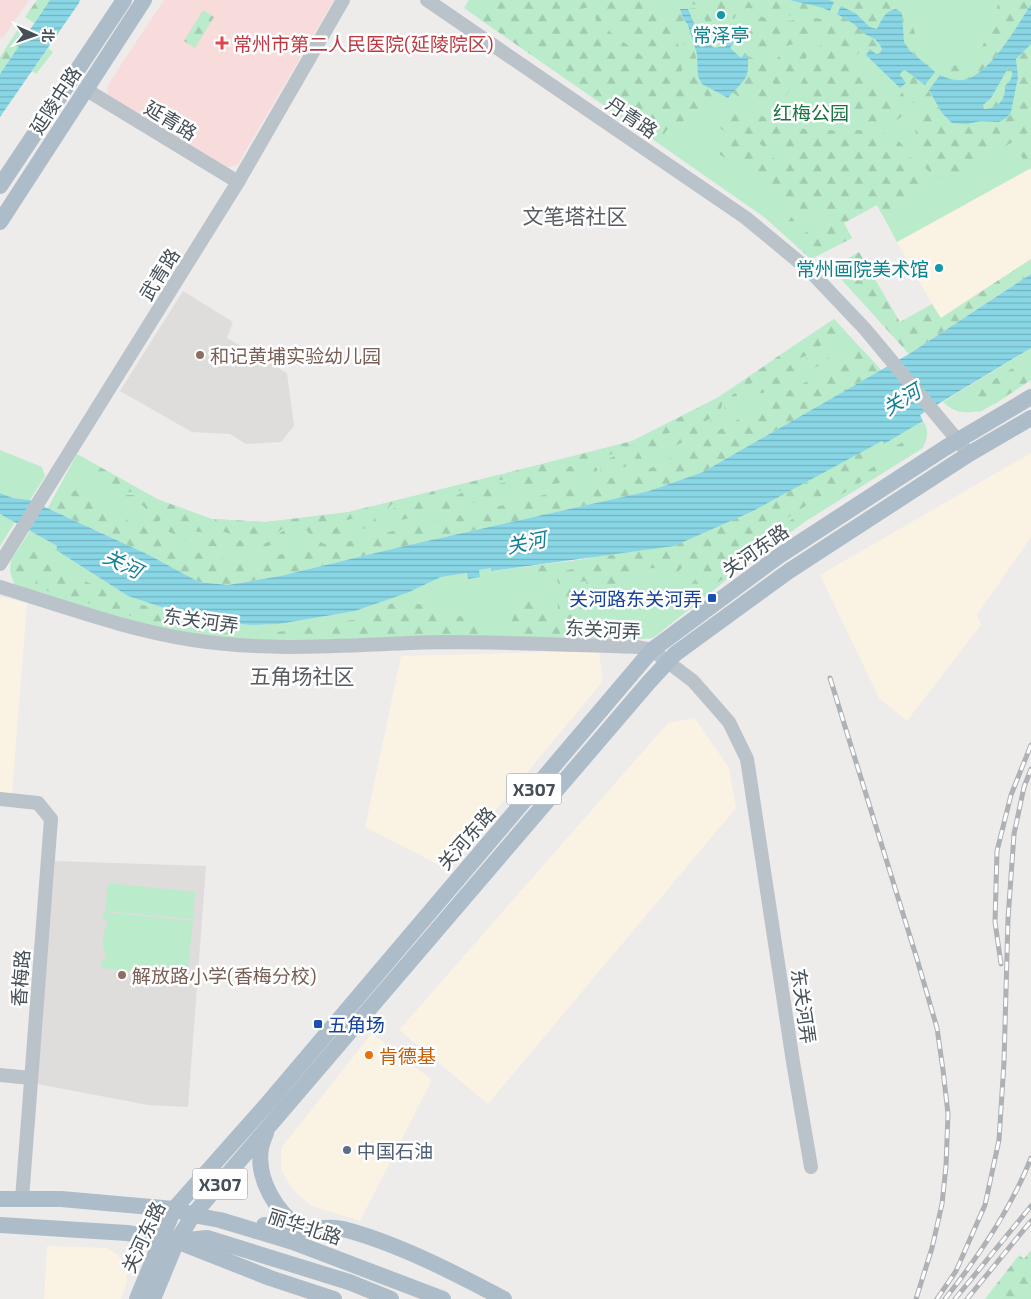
<svg xmlns="http://www.w3.org/2000/svg" width="1031" height="1299" viewBox="0 0 1031 1299" font-family="'Exo 2','Noto Sans SC',sans-serif">
  <style>
    .commercial { fill: #faf2e3 }
    .education { fill: #dfdcdc }
    .medical { fill: #f8dcdb }
    .green { fill: #baebca }
    .forest { fill: url(#forest-firs) }
    .water { fill: url(#water-rules); fill-rule: evenodd }
    .lines { fill: none; stroke-linecap: round; stroke-linejoin: round }
    .minor { stroke: #bac3ca; stroke-width: 14 }
    .major { stroke: #acbcc9; stroke-width: 16 }
    .rail-casing { stroke: #aeb1b5; stroke-width: 5 }
    .rail { stroke: #fff; stroke-width: 3; stroke-dasharray: 9; stroke-linecap: butt }
    .culture-dot { fill: #0f9aa8; stroke: #fff; stroke-width: 2 }
    .health-dot { fill: #e0444e; stroke: #fff; stroke-width: 2 }
    .education-dot { fill: #8d6e63; stroke: #fff; stroke-width: 2 }
    .transit-dot { fill: #1a4fb4; stroke: #fff; stroke-width: 2 }
    .food-dot { fill: #e8710a; stroke: #fff; stroke-width: 2 }
    .service-dot { fill: #5c6f8a; stroke: #fff; stroke-width: 2 }
    .labels { text-anchor: middle; dominant-baseline: central; stroke-width: 5; stroke-linejoin: round; paint-order: stroke }
    .shield { fill: #fff; stroke: #7d8489; stroke-width: 1 }
    .shield-label { font-size: 18px; font-weight: bold; fill: #454f57 }
    .culture-label { font-size: 19px; fill: #0d838f; stroke: #fff }
    .health-label { font-size: 19px; fill: #be3a42; stroke: #fff; text-anchor: start }
    .street-label { font-size: 19px; fill: #454f57; stroke: #fff }
    .park-label { font-size: 19px; fill: #1b7342; stroke: #fff }
    .education-label { font-size: 19px; fill: #785e54; stroke: #fff; text-anchor: start }
    .transit-label { font-size: 19px; fill: #164399; stroke: #fff; text-anchor: end }
    .food-label { font-size: 19px; fill: #c56008; stroke: #fff; text-anchor: start }
    .service-label { font-size: 19px; fill: #4e5e75; stroke: #fff; text-anchor: start }
    .water-label { font-size: 20px; font-style: italic; fill: #138095; stroke: #fff }
    .quarter-label { font-size: 21px; fill: #585c60; stroke: #fff }
  </style>
  <defs>
    <pattern id="forest-firs" width="22" height="20" patternUnits="userSpaceOnUse" patternTransform="scale(1.25)"><rect width="22" height="20" fill="#baebca"/><path d="M5 1l3.5 6h-7zM16 11l3.5 6h-7z" fill="#a1cbb0"/></pattern>
    <pattern id="water-rules" width="6" height="5" patternUnits="userSpaceOnUse" patternTransform="scale(1.25)"><rect width="6" height="5" fill="#89d7e6"/><path d="M0 2.5h6" fill="none" stroke="#72b1bd"/></pattern>
  </defs>
  <rect width="100%" height="100%" fill="#eeebeb"/>
  <g class="commercial">
    <path d="M1031,168V259L940,318L897,242Z"/>
    <path d="M1031,453V537L977,615L981,625L907,721L879,698L820,575Z"/>
    <path d="M0,597L27,603L12,794L0,793Z"/>
    <path d="M599,651L603,681L447,869L365,827L401,656Z"/>
    <path d="M695,718L729,768L736,808L488,1104L399,1030L668,723Z"/>
    <path d="M372,1033L432,1080L360,1221L311,1206L293,1190L281,1170V1148Z"/>
    <path d="M47,1246L106,1248L118,1255L127,1266V1282L121,1299H44Z"/>
  </g>
  <g class="education">
    <path d="M183,291L233,322L227,338L287,373L294,426L281,442L246,444L230,434L192,432L120,391Z"/>
    <path d="M55,861L206,866L188,1107L148,1105L37,1084Z"/>
  </g>
  <g class="medical">
    <path d="M0,0H29L2,39L0,38Z"/>
    <path d="M164,0H334L238,164L226,168L108,95L107,86Z"/>
  </g>
  <g class="green">
    <path d="M469,0H1031V168L897,242L877,205L843,223L852,238L811,259L764,217L464,8Z"/>
    <path d="M834,319L881,370L703,472L228,585L48,508L77,454L157,499L212,519L266,522L349,512L628,443L717,398Z"/>
    <path d="M1031,348V380C1005,396 971,429 943,402Z"/>
    <path d="M923,421C930,431 927,438 923,448L806,521L744,566L653,638L642,639C568,638 493,636 419,637C344,639 267,645 192,634C132,625 73,602 14,584L10,571L11,560L30,531L57,546L56,550L128,596L176,612L216,622L251,625L279,624L355,611L407,593L441,577L468,573V579L479,570L491,568L492,571L587,559L882,441L884,444Z"/>
    <path d="M0,450L42,467L45,476L30,500L13,498L0,493Z"/>
    <path d="M0,514L15,522L0,546Z"/>
    <path d="M108,883L195,892L193,919L105,911Z"/>
    <path d="M104,912L193,921L187,976L101,968L102,959H107C101,946 102,934 109,921L103,920Z"/>
  </g>
  <g class="forest">
    <path d="M37,0H50L34,23L25,17Z"/>
    <path d="M489,0H600L599,10L593,11L591,6L582,9L587,25L596,21L595,15L600,14L610,32L708,105L701,114L694,108L676,130L670,126L658,142L478,18Z"/>
    <path d="M605,0C617,0 632,0 644,0C649,1 656,7 659,11C677,30 683,53 682,79L613,27L607,15Z"/>
    <path d="M689,0H790C803,4 818,5 830,11L827,16C819,14 810,12 800,13C791,14 784,19 774,17C765,15 758,8 748,8C741,8 737,13 734,19C719,12 704,3 687,4Z"/>
    <path d="M843,0H910C909,27 918,49 941,63L936,72C918,59 901,47 903,24H879L878,29L870,27L856,13L841,6Z"/>
    <path d="M999,0H1031V4C1018,25 991,72 967,79C957,82 949,79 940,75L947,66C955,65 962,66 970,61C985,51 995,17 999,0Z"/>
    <path d="M695,8L698,11L705,29L731,40L724,46L715,48C699,40 694,25 688,9Z"/>
    <path d="M680,9C682,16 686,21 689,28C695,44 696,59 698,76L710,88L717,91L711,100L687,82C688,56 683,33 668,12Z"/>
    <path d="M703,9L742,28L736,40C718,27 709,36 701,10Z"/>
    <path d="M203,10L214,17L195,48L184,41Z"/>
    <path d="M747,12C757,13 764,19 774,21C792,24 803,13 825,20L811,48C785,33 774,64 751,53C746,51 742,46 738,43L749,21L742,14Z"/>
    <path d="M837,14L854,24L863,33L875,39L880,45L882,49L880,53L876,54L866,45L857,55L853,54L826,35Z"/>
    <path d="M18,29L27,34L0,74V57Z"/>
    <path d="M824,39L848,56L903,106L907,113L895,121L880,123L810,121L790,117L791,114L786,112Z"/>
    <path d="M1031,44V93L1027,92L1023,100L1031,107V112L1021,114L1019,121L1031,125V131L957,175C949,177 942,179 934,175C915,166 912,125 919,107C921,101 926,95 929,90L942,113L973,123L981,121L999,122L1006,118L1011,112L1018,77L1016,59Z"/>
    <path d="M795,47L803,48L809,52L785,98C780,95 774,90 773,83C770,67 778,49 795,47Z"/>
    <path d="M48,48L53,52L36,74L32,71Z"/>
    <path d="M748,56L752,58H772C768,78 765,89 783,102L779,109L746,94L742,99L732,92C747,75 747,80 748,56Z"/>
    <path d="M1008,68L1013,70C1013,78 1010,81 1006,86C1006,100 998,110 984,109L983,105L991,98Z"/>
    <path d="M905,70L925,85L914,103H907L899,97L903,91L901,89L906,83L900,75L902,71Z"/>
    <path d="M733,109L742,115L746,109L787,127L788,125C795,127 803,129 810,130C835,132 877,125 897,140C908,148 914,164 918,176C926,202 904,209 886,220L877,205L844,223L852,238L811,259L797,247L796,243L799,237L824,221L818,210L786,231L781,232L797,209L756,186L751,174L717,153L729,135L719,127L722,123L771,155V157L780,161L784,153L774,149L772,152L724,121Z"/>
    <path d="M1031,141V168L1029,170L1018,150L1020,146Z"/>
    <path d="M859,252L900,322L932,304L941,318L1031,259V274L909,354L831,268Z"/>
    <path d="M834,319L844,330L820,346L813,353L788,363L782,368L776,364L774,359Z"/>
    <path d="M821,348L829,359L810,371L804,367L797,369L795,362L814,356Z"/>
    <path d="M862,349L881,370L703,472L649,491L396,548L280,576L228,585L199,582L149,555L48,508L58,490L65,494L77,490L127,517V520L130,523L136,521C183,550 226,571 282,554C287,553 290,548 295,546C301,553 309,552 312,543L318,541L329,546L504,505V501L531,494L532,498L654,467L792,389L795,393L802,389L800,385L810,380L812,383L820,379L818,375Z"/>
    <path d="M1031,357V380L982,411L977,412L967,396Z"/>
    <path d="M773,360L774,365L780,369L767,381L752,383L740,389L737,385Z"/>
    <path d="M794,362L796,370L793,379L763,393L743,392L741,391L752,385L768,384Z"/>
    <path d="M732,388L734,391C722,400 708,402 696,411C689,416 686,425 677,430C665,436 651,434 639,440V438L717,398Z"/>
    <path d="M735,393L737,395L736,412L691,437L687,429V426L691,425L699,426L718,417L724,409L726,400Z"/>
    <path d="M722,401C724,414 703,425 692,423L691,421C697,410 710,405 722,401Z"/>
    <path d="M924,430C926,448 906,454 893,463L887,451Z"/>
    <path d="M681,431H685L689,439L667,450H658L648,456L641,442C653,436 668,437 681,431Z"/>
    <path d="M632,441L635,445L609,455L598,464L585,460L570,462L547,471L535,484L516,488L506,473Z"/>
    <path d="M873,446L879,459C818,498 756,535 701,583L706,592L694,602L687,596L686,590L704,570L691,558L676,574C648,561 622,568 621,603H586L585,632H620L621,636L508,634L520,595L537,593L539,612L558,610L557,591L586,587V581L558,584L556,571L538,573L536,566L561,562L563,571L573,569L572,561L674,546L753,511Z"/>
    <path d="M636,448L642,459L640,463L601,473L600,467L610,458Z"/>
    <path d="M82,457L157,499L200,515L198,525L207,528L206,532C188,534 186,521 173,516C170,515 165,515 161,515L151,501L145,495L135,492H127L102,480L99,473L84,465Z"/>
    <path d="M881,462L884,467L802,520L712,587L708,582C761,536 822,500 881,462Z"/>
    <path d="M585,463L597,468V473L536,489V487C551,472 563,467 585,463Z"/>
    <path d="M502,474L505,479L464,489L450,495L433,494L392,504L384,512L382,504Z"/>
    <path d="M507,482L511,489L498,493V497L393,522L386,519L385,516L394,508L423,501L429,504L435,503L441,497L450,499L465,491Z"/>
    <path d="M103,484L126,495H136L144,498L161,518L157,526L143,515L148,514C145,504 137,501 127,502V508L107,496Z"/>
    <path d="M373,506V508L358,517L330,525L312,521L295,523L282,529L270,539L252,541L218,530L214,525L215,519L266,522L349,512Z"/>
    <path d="M374,511L376,522L374,526L329,537L319,533L311,535L306,530H299L294,534L293,540C287,542 284,546 278,548L276,544L267,546L268,550L258,552H228V548L240,540C276,553 271,531 296,525C310,522 320,529 331,528C347,526 360,518 374,511Z"/>
    <path d="M165,518C178,520 185,532 198,535C211,538 220,530 234,539L232,543L225,546L224,538H217V543L221,544L223,551L214,546L205,547L188,541L159,527L163,519Z"/>
    <path d="M27,541L41,549L27,584L16,581C9,562 16,557 27,541Z"/>
    <path d="M43,562L127,600L213,627V632L253,634L286,631L359,619L357,613L405,600L496,627L494,634L281,637L228,635L191,630L151,622L34,587Z"/>
    <path d="M1031,1250V1299H985L1019,1255L1024,1259Z"/>
  </g>
  <g class="water">
    <path d="M50,0H80L79,3L0,117V74Z"/>
    <path d="M790,0H829L834,2L830,11C818,5 803,4 790,0Z"/>
    <path d="M1031,4V44L1016,59L1018,77L1011,112L1006,118L999,122L981,121L967,124L952,123L942,113L929,90L940,75C949,79 957,82 967,79C991,72 1018,25 1031,4ZM1008,68L1012,70C1013,78 1010,81 1005,86C1006,100 997,110 984,109L983,105L991,98Z"/>
    <path d="M841,6L855,13L870,27L877,29C882,19 885,11 896,9L902,13L904,42L910,51L935,72L925,85L905,70L902,71L900,75L906,83L900,88L866,55L870,49L876,54L880,53L882,49L880,45L875,39L863,33L854,24L837,14Z"/>
    <path d="M680,9H688C695,25 699,40 715,48L724,46L731,40L734,42L730,48L741,58L745,53L748,56C748,64 749,74 744,80C740,86 733,91 728,98L702,84L698,76L697,54L688,25L683,18Z"/>
    <path d="M1031,274V348L920,415L923,421L884,444L882,441L753,511L674,546L491,571V568L479,570L480,577L468,579L467,573L441,577L407,593L355,611L279,624L251,625L216,622L176,612L128,596L56,550L57,546L0,514V493L13,498L30,500L149,555L199,582L228,585L280,576L396,548L649,491L703,472L909,354Z"/>
  </g>
  <g class="lines">
    <g class="minor">
      <path d="M427,0L746,218L810,271L865,329L964,448"/>
      <path d="M85,89L238,182"/>
      <path d="M0,564L238,182L343,0"/>
      <path d="M0,587C63,606 127,630 193,640C275,653 359,644 441,642C507,642 572,645 638,647L652,650L693,681L729,722L747,759L793,1062L811,1167"/>
      <path d="M0,799L38,803L51,819L22,1199"/>
      <path d="M0,1075L31,1078"/>
    </g>
    <g class="major">
      <path d="M0,186L124,0"/>
      <path d="M0,222L144,0"/>
      <path d="M266,1133C264,1138 262,1143 261,1148C256,1179 276,1212 301,1229"/>
      <path d="M0,1199H61L174,1209L193,1215L220,1220L293,1242L443,1299"/>
      <path d="M0,1225L127,1233L177,1241L207,1238L349,1282L391,1299"/>
      <path d="M264,1225C276,1226 289,1229 302,1230C316,1230 329,1225 343,1229C397,1243 455,1273 504,1299"/>
      <path d="M179,1242L270,1278L334,1299"/>
      <path d="M137,1299L174,1209L268,1103L652,650L779,556L945,448L1031,397"/>
      <path d="M153,1299L177,1241L193,1215L649,682L675,654L789,571L969,454L1031,418"/>
    </g>
    <defs>
      <g id="rail">
        <path d="M830,678L917,959L937,1028L943,1070L948,1114L946,1166L942,1204L932,1248L916,1299"/>
        <path d="M1001,964L995,922L997,851L1011,795L1031,745"/>
        <path d="M937,1299L956,1271L985,1205L999,1140L1004,1062L1008,919L1014,834L1024,787L1031,769"/>
        <path d="M945,1299C979,1256 1011,1209 1031,1158"/>
        <path d="M955,1299L1031,1206"/>
        <path d="M967,1299L1031,1221"/>
      </g>
    </defs>
    <use href="#rail" class="rail-casing"/>
    <use href="#rail" class="rail"/>
  </g>
  <g class="culture-dot">
    <circle cx="721" cy="15" r="5"/>
    <circle cx="939" cy="268" r="5"/>
  </g>
  <path class="health-dot" d="M219.5 35.5h5v5h5v5h-5v5h-5v-5h-5v-5h5z"/>
  <g class="education-dot">
    <circle cx="200" cy="355" r="5"/>
    <circle cx="122" cy="975" r="5"/>
  </g>
  <g class="transit-dot">
    <rect x="707" y="593" width="10" height="10" rx="2.5"/>
    <rect x="313" y="1019" width="10" height="10" rx="2.5"/>
  </g>
  <circle class="food-dot" cx="369" cy="1055" r="5"/>
  <circle class="service-dot" cx="347" cy="1150" r="5"/>
  <g class="labels">
    <g class="shield">
      <rect x="506.5" y="773.5" width="55" height="31" rx="4"/>
      <rect x="192.5" y="1168.5" width="55" height="31" rx="4"/>
    </g>
    <g class="shield-label">
      <text x="534" y="789">X307</text>
      <text x="220" y="1184">X307</text>
    </g>
    <g class="culture-label">
      <text x="721" y="34">常泽亭</text>
      <text x="929" y="268" text-anchor="end">常州画院美术馆</text>
    </g>
    <g class="health-label">
      <text x="233" y="43">常州市第二人民医院(延陵院区)</text>
    </g>
    <g class="street-label">
      <text transform="translate(55 100) rotate(-57)">延陵中路</text>
      <text transform="translate(632 117) rotate(34)">丹青路</text>
      <text transform="translate(171 120) rotate(31)">延青路</text>
      <text transform="translate(159 274) rotate(-58)">武青路</text>
      <text transform="translate(755 550) rotate(-35)">关河东路</text>
      <text transform="translate(201 620) rotate(8)">东关河弄</text>
      <text transform="translate(603 629) rotate(3)">东关河弄</text>
      <text transform="translate(466 838) rotate(-49)">关河东路</text>
      <text transform="translate(20 978) rotate(-86)">香梅路</text>
      <text transform="translate(804 1006) rotate(82)">东关河弄</text>
      <text transform="translate(305 1226) rotate(18)">丽华北路</text>
      <text transform="translate(143 1237) rotate(-65)">关河东路</text>
    </g>
    <g class="park-label">
      <text x="811" y="112">红梅公园</text>
    </g>
    <g class="education-label">
      <text x="210" y="355">和记黄埔实验幼儿园</text>
      <text x="132" y="975">解放路小学(香梅分校)</text>
    </g>
    <g class="transit-label">
      <text x="702" y="598">关河路东关河弄</text>
      <text x="328" y="1024" text-anchor="start">五角场</text>
    </g>
    <g class="food-label">
      <text x="379" y="1055">肯德基</text>
    </g>
    <g class="service-label">
      <text x="357" y="1150">中国石油</text>
    </g>
    <g class="water-label">
      <text transform="translate(901 399) rotate(-31)">关河</text>
      <text transform="translate(526 542) rotate(-11)">关河</text>
      <text transform="translate(123 563) rotate(26)">关河</text>
    </g>
    <g class="quarter-label">
      <text x="575" y="215">文笔塔社区</text>
      <text x="302" y="675">五角场社区</text>
    </g>
  </g>
  <g transform="translate(35 35) rotate(92)" stroke="#ffffff" stroke-width="4" paint-order="stroke">
  <path d="M0-4L9 19L0 12L-9 19Z" fill="#454f57"/>
  <text y="-8" font-size="14" font-weight="bold" text-anchor="middle" fill="#454f57">北</text>
  </g>
</svg>
